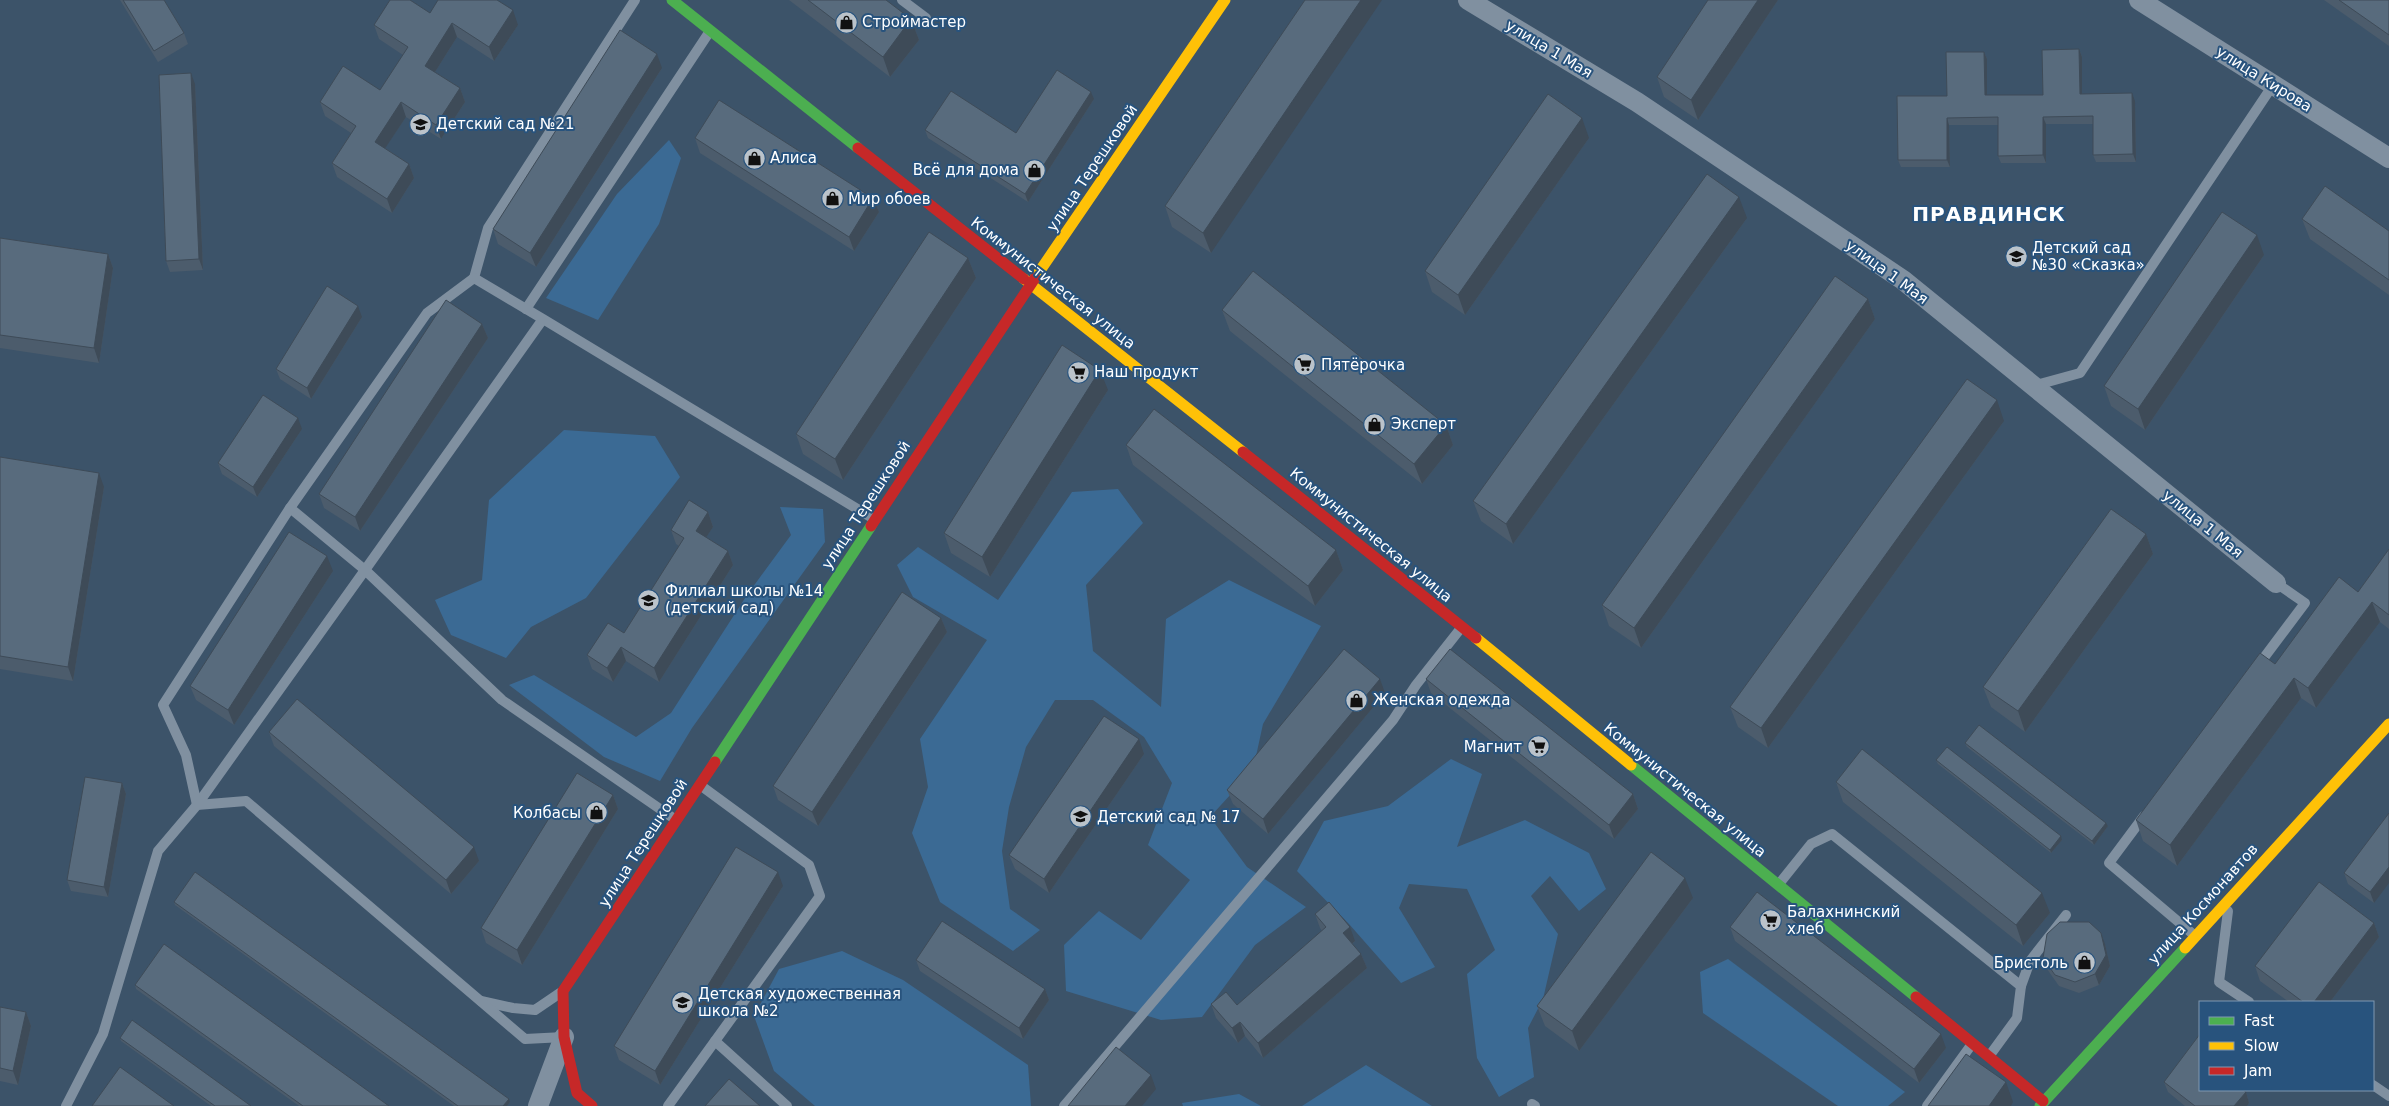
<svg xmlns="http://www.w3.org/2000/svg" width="2389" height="1106" viewBox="0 0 2389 1106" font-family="'DejaVu Sans',sans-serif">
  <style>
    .green { fill: #3b6a94 }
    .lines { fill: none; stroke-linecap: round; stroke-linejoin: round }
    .lane { stroke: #8090a0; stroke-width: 10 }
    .street { stroke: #8090a0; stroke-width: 20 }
    .fast { stroke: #4caf50; stroke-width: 11 }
    .slow { stroke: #ffc107; stroke-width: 11 }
    .jam { stroke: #c62828; stroke-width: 11 }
    .wall { fill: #4c5c6c }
    .shaded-wall { fill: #3e4b58 }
    .building { fill: #586b7d; stroke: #3e4b58 }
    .labels { text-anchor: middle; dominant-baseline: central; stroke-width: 4; stroke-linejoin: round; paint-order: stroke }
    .poi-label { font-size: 15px; fill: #fff; stroke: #28537d; text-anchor: start }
    .street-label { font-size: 15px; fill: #fff; stroke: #28537d }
    .district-label { font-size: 20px; font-weight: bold; letter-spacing: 1px; fill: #fff; stroke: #28537d }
  </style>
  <rect width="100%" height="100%" fill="#3c5369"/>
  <g class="green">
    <path d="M669,140L681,158L659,224L598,320L546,298L617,194Z"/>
    <path d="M564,430L655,436L680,477L586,598L531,627L506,658L451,635L435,600L482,580L489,500Z"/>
    <path d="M1118,489L1143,523L1086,585L1093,651L1161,707L1166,619L1229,580L1321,626L1263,724L1253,770L1210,817L1247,867L1306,907L1255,945L1202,1017L1161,1020L1066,991L1064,945L1099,911L1141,940L1190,880L1148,845L1172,783L1144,737L1093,700H1055L1026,747L1009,807L1002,851L1010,909L1040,930L1013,951L940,902L912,833L928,787L920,739L987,640L913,597L897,565L918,547L998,600L1072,492Z"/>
    <path d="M780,507L823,509L825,542L692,728L660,781L604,757L509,685L534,675L636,737L671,713L747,595L791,535Z"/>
    <path d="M1451,759L1482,774L1457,847L1525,820L1589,853L1606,889L1579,911L1550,876L1531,896L1558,934L1543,999L1528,1028L1534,1077L1499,1097L1477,1058L1467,974L1495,950L1467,889L1409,884L1399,908L1435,967L1401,983L1349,924L1297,871L1324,821L1388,806Z"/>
    <path d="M842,951L903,980L1028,1065L1031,1106H815L774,1071L754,1016L779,969Z"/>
    <path d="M1728,959L1905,1092L1888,1106H1838L1703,1013L1700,972Z"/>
    <path d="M1366,1065L1432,1106H1302Z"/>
    <path d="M1239,1094L1261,1106H1183L1182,1103Z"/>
  </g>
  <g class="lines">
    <g class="lane">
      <path d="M902,0L926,18"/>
      <path d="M474,278L488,228L635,0"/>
      <path d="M526,309L710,31"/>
      <path d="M543,319L474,278L427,313L290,508L365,570L543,319L874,519"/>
      <path d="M2033,386L2080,373L2273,85"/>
      <path d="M2257,667L2305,603L2276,583"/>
      <path d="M197,805L365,570L502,700L676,820"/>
      <path d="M197,805L186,755L163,705L290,508"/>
      <path d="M2144,816L2109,863L2194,935"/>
      <path d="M1779,884L1811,844L1832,834L2021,986L2017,1018L1990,1055"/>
      <path d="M2228,911L2219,982L2249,1002"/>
      <path d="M2021,986L2030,961L2066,915"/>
      <path d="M481,1001L513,1008L535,1010L560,993"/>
      <path d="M715,1041L787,1106"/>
      <path d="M2373,1085L2389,1096"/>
      <path d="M1532,1104L1535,1106"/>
      <path d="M66,1106L103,1034L158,851L197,805L246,801L525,1039L564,1037"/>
      <path d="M668,1106L820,896L809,865L700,785"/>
      <path d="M1064,1106L1393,720L1416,685L1461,628"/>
      <path d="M1927,1106L1972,1044"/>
    </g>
    <g class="street">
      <path d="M1468,0L1637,102L1903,280L2276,583"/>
      <path d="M2139,0L2389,158"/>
      <path d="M538,1106L564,1037"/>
    </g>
    <g class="fast">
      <path d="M672,0L858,148"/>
      <path d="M715,762L871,526"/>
      <path d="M1631,765L1916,997"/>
      <path d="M2040,1106L2185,948"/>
    </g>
    <g class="slow">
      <path d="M1035,278L1225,0"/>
      <path d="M1024,279L1243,452"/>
      <path d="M1476,638L1631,765"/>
      <path d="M2185,948L2389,724"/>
    </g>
    <g class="jam">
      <path d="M858,148L1024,279"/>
      <path d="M1243,452L1476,638"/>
      <path d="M871,526L1035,278"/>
      <path d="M1916,997L2043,1101"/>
      <path d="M592,1106L577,1093L564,1037L563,991L715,762"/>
    </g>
  </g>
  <g class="wall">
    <path d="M120,0H164L184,33L188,44L158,62Z"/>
    <path d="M789,0H886L911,19L919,40L890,77Z"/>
    <path d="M1305,0L1211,253L1172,227L1165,206Z"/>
    <path d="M1708,0H1778L1698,120L1664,97L1657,77Z"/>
    <path d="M2324,0H2389V46Z"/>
    <path d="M430,13L518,25L494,61L457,37L435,72L460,88L465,102L441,139L406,117L385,148L409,164L414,178L392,213L337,177L332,163L351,133L325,116L320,102L380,90L403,55L379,39L374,25Z"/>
    <path d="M2079,49L2082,57V94L2135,101L2136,162H2096L2093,155V124H2046V163H2001L1998,156V125H1949L1950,167H1901L1898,160L1947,96L1984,52L1987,59V95H2043Z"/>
    <path d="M662,68L536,267L498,244L493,229Z"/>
    <path d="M195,84L203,270L170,272L166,261Z"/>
    <path d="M1094,99L1028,202L928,138L925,130L1016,133Z"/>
    <path d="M695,138L873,198L879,212L854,251L700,153Z"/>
    <path d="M1589,138L1465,315L1432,292L1425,271Z"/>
    <path d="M1747,218L1513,544L1481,521L1473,501Z"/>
    <path d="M2302,219L2389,231V295L2310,239Z"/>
    <path d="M0,238L108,254L113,268L99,363L0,348Z"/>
    <path d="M2264,255L2145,430L2111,406L2104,386Z"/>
    <path d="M968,258L976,278L843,480L803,454L796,434Z"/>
    <path d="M1868,299L1875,319L1641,648L1609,626L1602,605Z"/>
    <path d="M1222,310L1446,425L1453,445L1422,484L1230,331Z"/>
    <path d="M362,317L311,399L280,379L276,369Z"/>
    <path d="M482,324L488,338L360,531L324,508L319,494Z"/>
    <path d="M1108,390L990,577L951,553L944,533Z"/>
    <path d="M2004,421L1768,748L1738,727L1730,707Z"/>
    <path d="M302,429L257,497L222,474L218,463Z"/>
    <path d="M1126,445L1336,550L1343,570L1315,606L1133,465Z"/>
    <path d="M0,457L104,487L73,681L0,669Z"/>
    <path d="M708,512L713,527L706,537L728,551L733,565L659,682L626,661L613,682L592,669L587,655L624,633L679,546L676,544L671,530Z"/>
    <path d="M2146,534L2153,554L2025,732L1991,707L1983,687Z"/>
    <path d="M2389,549V629L2380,622L2316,708L2301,698L2177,866L2143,841L2136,820L2275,664L2358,592Z"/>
    <path d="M333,571L234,725L196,700L190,686Z"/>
    <path d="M941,618L947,632L818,826L778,800L773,786Z"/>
    <path d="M1426,679L1633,794L1638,809L1614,839L1431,693Z"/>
    <path d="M1385,693L1268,834L1233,804L1227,790Z"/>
    <path d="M269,732L479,861L451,894L274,746Z"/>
    <path d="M1965,743L2108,826L2094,845L1967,747Z"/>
    <path d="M1144,754L1049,893L1015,869L1009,855Z"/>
    <path d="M1936,760L2062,840L2051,853L1938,764Z"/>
    <path d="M1836,782L2050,913L2023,946L1843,802Z"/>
    <path d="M122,783L126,794L108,897L71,891L67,880Z"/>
    <path d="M613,795L618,809L522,965L486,943L481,928Z"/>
    <path d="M2389,813L2374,903L2348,884L2344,873Z"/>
    <path d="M783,886L660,1085L619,1060L614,1046Z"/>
    <path d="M1693,898L1579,1051L1545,1026L1537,1006Z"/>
    <path d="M174,902L510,1102L507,1106H454L175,905Z"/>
    <path d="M1315,914L1355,941L1352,944L1361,954L1367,968L1263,1058L1245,1036L1238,1043L1216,1018L1211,1004L1237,1005L1322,931L1320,928Z"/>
    <path d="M2374,923L2379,937L2330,1002H2289L2260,981L2255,966Z"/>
    <path d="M1730,927L1946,1048L1919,1083L1735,941Z"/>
    <path d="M2105,944L2110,966L2099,985L2079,993L2059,986L2047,969L2043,958Z"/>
    <path d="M916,960L1045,989L1049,1000L1023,1039L920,971Z"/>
    <path d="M135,985L389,1106H299L136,989Z"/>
    <path d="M0,1007L26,1012L31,1026L18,1085L0,1081Z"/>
    <path d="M120,1038L251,1106H211L121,1041Z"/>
    <path d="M2164,1082L2200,1090L2246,1092L2249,1103L2247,1106H2185L2168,1092Z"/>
  </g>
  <g class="shaded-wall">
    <path d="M1361,0H1382L1211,253L1203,233Z"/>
    <path d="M1758,0H1778L1698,120L1691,100Z"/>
    <path d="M513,10L518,25L494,61L489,47Z"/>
    <path d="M911,19L919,40L890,77L883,57Z"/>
    <path d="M452,23L457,37L430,80L425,66Z"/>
    <path d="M2079,49L2082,57V102L2080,94Z"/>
    <path d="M1984,52L1987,59V102L1985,95Z"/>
    <path d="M657,54L662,68L536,267L530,253Z"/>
    <path d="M191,73L195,84L203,270L199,259Z"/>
    <path d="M460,88L465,102L441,139L436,125Z"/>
    <path d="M1091,92L1094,99L1028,202L1025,194Z"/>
    <path d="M2132,93L2135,101L2136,162L2133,154Z"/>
    <path d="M401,102L406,117L380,156L375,142Z"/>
    <path d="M2043,117L2046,124V163L2043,155Z"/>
    <path d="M1582,118L1589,138L1465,315L1458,295Z"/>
    <path d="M1947,118L1949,125L1950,167L1947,160Z"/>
    <path d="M409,164L414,178L392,213L387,199Z"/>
    <path d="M1739,197L1747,218L1513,544L1506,524Z"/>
    <path d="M873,198L879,212L854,251L849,237Z"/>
    <path d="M2257,235L2264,255L2145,430L2138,409Z"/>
    <path d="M108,254L113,268L99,363L94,348Z"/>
    <path d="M968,258L976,278L843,480L835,459Z"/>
    <path d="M1868,299L1875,319L1641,648L1634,628Z"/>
    <path d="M358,306L362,317L311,399L307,388Z"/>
    <path d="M482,324L488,338L360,531L355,517Z"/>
    <path d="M1100,370L1108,390L990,577L982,557Z"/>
    <path d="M1997,400L2004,421L1768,748L1761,728Z"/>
    <path d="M298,418L302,429L257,497L253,487Z"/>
    <path d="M1446,425L1453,445L1422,484L1414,464Z"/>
    <path d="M99,473L104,487L73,681L68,667Z"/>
    <path d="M708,512L713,527L701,545L696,531Z"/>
    <path d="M2146,534L2153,554L2025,732L2018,711Z"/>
    <path d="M1336,550L1343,570L1315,606L1308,586Z"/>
    <path d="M728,551L733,565L659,682L654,668Z"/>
    <path d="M327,556L333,571L234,725L228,710Z"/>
    <path d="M2372,602L2380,622L2316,708L2308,688Z"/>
    <path d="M941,618L947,632L818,826L812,812Z"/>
    <path d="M621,647L626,661L613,682L607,668Z"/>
    <path d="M2294,678L2301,698L2177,866L2170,845Z"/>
    <path d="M1380,679L1385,693L1268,834L1263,819Z"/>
    <path d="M1139,739L1144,754L1049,893L1044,879Z"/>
    <path d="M122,783L126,794L108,897L104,887Z"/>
    <path d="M1633,794L1638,809L1614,839L1609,825Z"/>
    <path d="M613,795L618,809L522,965L517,950Z"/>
    <path d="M2106,823L2108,826L2094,845L2092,841Z"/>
    <path d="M2061,836L2062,840L2051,853L2050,850Z"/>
    <path d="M474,847L479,861L451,894L446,880Z"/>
    <path d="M2389,867V883L2374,903L2370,892Z"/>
    <path d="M778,872L783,886L660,1085L655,1071Z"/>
    <path d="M1685,878L1693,898L1579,1051L1572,1031Z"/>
    <path d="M2042,893L2050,913L2023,946L2016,925Z"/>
    <path d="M2374,923L2379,937L2330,1002H2314Z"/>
    <path d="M1350,927L1355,941L1348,947L1343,933Z"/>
    <path d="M2101,933L2105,944L2110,966L2099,985L2095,974Z"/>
    <path d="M1361,954L1367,968L1263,1058L1258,1043Z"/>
    <path d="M1045,989L1049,1000L1023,1039L1019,1028Z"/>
    <path d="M26,1012L31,1026L18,1085L13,1071Z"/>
    <path d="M1240,1022L1245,1036L1238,1043L1232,1028Z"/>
    <path d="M1941,1034L1946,1048L1919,1083L1914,1069Z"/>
    <path d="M1151,1075L1156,1089L1142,1106H1125Z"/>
    <path d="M2006,1082L2013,1102L2011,1106H1989Z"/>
    <path d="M2246,1092L2249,1103L2247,1106H2234Z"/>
    <path d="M509,1099L510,1102L507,1106H503Z"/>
  </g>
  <g class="building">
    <path d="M123,0H164L184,33L154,51Z"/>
    <path d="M390,0H410L430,13L438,0H497L513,10L489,47L452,23L425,66L460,88L436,125L401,102L375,142L409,164L387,199L332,163L356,126L320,102L343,66L380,90L408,47L374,25Z"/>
    <path d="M808,0H886L911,19L883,57Z"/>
    <path d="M1305,0H1361L1203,233L1165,206Z"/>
    <path d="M1708,0H1758L1691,100L1657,77Z"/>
    <path d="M2339,0H2389V35Z"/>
    <path d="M620,30L657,54L530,253L493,229Z"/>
    <path d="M2079,49L2080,94L2132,93L2133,154L2093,155V116L2043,117V155L1998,156V117L1947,118V160H1898L1897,96H1947L1946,52H1984L1985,95H2043L2042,50Z"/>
    <path d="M1057,70L1091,92L1025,194L925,130L951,91L1016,133Z"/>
    <path d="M191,73L199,259L166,261L159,75Z"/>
    <path d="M1548,94L1582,118L1458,295L1425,271Z"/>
    <path d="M719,100L873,198L849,237L695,138Z"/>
    <path d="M1707,174L1739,197L1506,524L1473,501Z"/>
    <path d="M2325,186L2389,231V280L2302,219Z"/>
    <path d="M2222,212L2257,235L2138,409L2104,386Z"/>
    <path d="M929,232L968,258L835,459L796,434Z"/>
    <path d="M0,238L108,254L94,348L0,335Z"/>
    <path d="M1253,271L1446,425L1414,464L1222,310Z"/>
    <path d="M1835,276L1868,299L1634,628L1602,605Z"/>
    <path d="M327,286L358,306L307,388L276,369Z"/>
    <path d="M446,300L482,324L355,517L319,494Z"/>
    <path d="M1062,345L1100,370L982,557L944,533Z"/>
    <path d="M1967,379L1997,400L1761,728L1730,707Z"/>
    <path d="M263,395L298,418L253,487L218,463Z"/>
    <path d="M1154,409L1336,550L1308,586L1126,445Z"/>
    <path d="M0,457L99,473L68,667L0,656Z"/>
    <path d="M689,500L708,512L696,531L728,551L654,668L621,647L607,668L587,655L608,623L624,633L684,538L671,530Z"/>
    <path d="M2111,509L2146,534L2018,711L1983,687Z"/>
    <path d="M289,532L327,556L228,710L190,686Z"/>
    <path d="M2389,549V615L2372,602L2308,688L2294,678L2170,845L2136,820L2260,653L2275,664L2339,577L2358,592Z"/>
    <path d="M902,592L941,618L812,812L773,786Z"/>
    <path d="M1344,649L1380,679L1263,819L1227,790Z"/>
    <path d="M1450,649L1633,794L1609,825L1426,679Z"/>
    <path d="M297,699L474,847L446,880L269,732Z"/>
    <path d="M1104,716L1139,739L1044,879L1009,855Z"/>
    <path d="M1979,725L2106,823L2092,841L1965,743Z"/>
    <path d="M1947,747L2061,836L2050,850L1936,760Z"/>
    <path d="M1862,749L2042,893L2016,925L1836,782Z"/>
    <path d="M577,773L613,795L517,950L481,928Z"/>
    <path d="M85,777L122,783L104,887L67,880Z"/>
    <path d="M2389,813V867L2370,892L2344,873Z"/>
    <path d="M736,847L778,872L655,1071L614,1046Z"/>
    <path d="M1651,852L1685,878L1572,1031L1537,1006Z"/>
    <path d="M195,872L509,1099L503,1106H458L174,902Z"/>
    <path d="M2319,882L2374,923L2314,1002H2303L2255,966Z"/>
    <path d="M1757,892L1941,1034L1914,1069L1730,927Z"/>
    <path d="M1329,902L1350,927L1343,933L1361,954L1258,1043L1240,1022L1232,1028L1211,1004L1226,992L1237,1005L1326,927L1315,914Z"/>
    <path d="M942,921L1045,989L1019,1028L916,960Z"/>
    <path d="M2060,922H2089L2101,933L2106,955L2095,974L2075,982L2055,975L2043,958L2047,934Z"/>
    <path d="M164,944L389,1106H303L135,985Z"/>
    <path d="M0,1007L26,1012L13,1071L0,1068Z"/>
    <path d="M132,1020L251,1106H215L120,1038Z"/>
    <path d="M2200,1034V1090H2243L2246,1092L2234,1106H2195L2164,1082Z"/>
    <path d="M1116,1047L1151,1075L1125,1106H1068Z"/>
    <path d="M1966,1054L2006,1082L1989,1106H1928Z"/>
    <path d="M120,1067L174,1106H92Z"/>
    <path d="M729,1079L760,1106H705Z"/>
  </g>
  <defs>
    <symbol id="shop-disc" viewBox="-11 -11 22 22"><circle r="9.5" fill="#bbc3ca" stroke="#28537d"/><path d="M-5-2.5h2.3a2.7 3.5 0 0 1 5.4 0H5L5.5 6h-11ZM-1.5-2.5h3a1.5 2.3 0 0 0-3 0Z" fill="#111"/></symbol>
    <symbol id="school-disc" viewBox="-11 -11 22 22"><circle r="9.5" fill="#bbc3ca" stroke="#28537d"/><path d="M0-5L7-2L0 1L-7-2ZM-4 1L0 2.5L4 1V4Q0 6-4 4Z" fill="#111"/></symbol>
    <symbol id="supermarket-disc" viewBox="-11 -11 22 22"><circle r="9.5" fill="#bbc3ca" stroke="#28537d"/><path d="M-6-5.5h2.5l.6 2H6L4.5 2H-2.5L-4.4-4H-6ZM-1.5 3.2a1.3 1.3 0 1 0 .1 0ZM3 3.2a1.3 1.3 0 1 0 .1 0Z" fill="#111"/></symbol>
  </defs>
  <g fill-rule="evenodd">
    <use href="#shop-disc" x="834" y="10" width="25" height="25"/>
    <use href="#school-disc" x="408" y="112" width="25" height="25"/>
    <use href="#shop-disc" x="742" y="146" width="25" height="25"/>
    <use href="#shop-disc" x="1022" y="158" width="25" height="25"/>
    <use href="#shop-disc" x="820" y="186" width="25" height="25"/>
    <use href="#school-disc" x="2004" y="244" width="25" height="25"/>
    <use href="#supermarket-disc" x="1292" y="352" width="25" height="25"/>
    <use href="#supermarket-disc" x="1066" y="360" width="25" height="25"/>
    <use href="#shop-disc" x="1362" y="412" width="25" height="25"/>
    <use href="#school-disc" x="636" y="588" width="25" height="25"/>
    <use href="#shop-disc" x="1344" y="688" width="25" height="25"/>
    <use href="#supermarket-disc" x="1526" y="734" width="25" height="25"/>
    <use href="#shop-disc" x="584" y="800" width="25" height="25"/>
    <use href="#school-disc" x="1068" y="804" width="25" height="25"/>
    <use href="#supermarket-disc" x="1758" y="908" width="25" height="25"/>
    <use href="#shop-disc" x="2072" y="950" width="25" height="25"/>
    <use href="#school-disc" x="670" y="990" width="25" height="25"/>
  </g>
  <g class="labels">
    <g class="poi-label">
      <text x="862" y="22">Строймастер</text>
      <text x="436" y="124">Детский сад №21</text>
      <text x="770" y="158">Алиса</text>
      <text x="1019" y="170" text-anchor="end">Всё для дома</text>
      <text x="848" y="199">Мир обоев</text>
      <text x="2032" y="248">Детский сад<tspan x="2032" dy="17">№30 «Сказка»</tspan></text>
      <text x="1321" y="365">Пятёрочка</text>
      <text x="1094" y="372">Наш продукт</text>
      <text x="1391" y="424">Эксперт</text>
      <text x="665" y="591">Филиал школы №14<tspan x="665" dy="17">(детский сад)</tspan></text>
      <text x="1373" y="700">Женская одежда</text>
      <text x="1522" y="747" text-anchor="end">Магнит</text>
      <text x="581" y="813" text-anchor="end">Колбасы</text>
      <text x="1097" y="817">Детский сад № 17</text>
      <text x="1787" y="912">Балахнинский<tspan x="1787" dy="17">хлеб</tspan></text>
      <text x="2068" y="963" text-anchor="end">Бристоль</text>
      <text x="698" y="994">Детская художественная<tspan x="698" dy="17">школа №2</tspan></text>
    </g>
    <g class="street-label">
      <text transform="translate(1549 49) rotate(31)">улица 1 Мая</text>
      <text transform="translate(2264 79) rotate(32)">улица Кирова</text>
      <text transform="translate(1092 168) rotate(-56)">улица Терешковой</text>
      <text transform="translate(1887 272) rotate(36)">улица 1 Мая</text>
      <text transform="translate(1053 283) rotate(38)">Коммунистическая улица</text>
      <text transform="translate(866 505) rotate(-57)">улица Терешковой</text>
      <text transform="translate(2203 524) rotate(39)">улица 1 Мая</text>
      <text transform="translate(1371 535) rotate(39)">Коммунистическая улица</text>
      <text transform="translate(1685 790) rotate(39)">Коммунистическая улица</text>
      <text transform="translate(643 843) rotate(-57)">улица Терешковой</text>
      <text transform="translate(2203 904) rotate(-48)">улица Космонавтов</text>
    </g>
    <g class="district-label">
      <text x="1989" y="214">ПРАВДИНСК</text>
    </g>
  </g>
  <rect x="2199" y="1001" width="175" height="90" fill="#28537d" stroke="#7e98b1"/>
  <rect x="2209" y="1017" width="25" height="8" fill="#4caf50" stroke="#7e98b1"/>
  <text x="2244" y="1026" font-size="15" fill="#ffffff">Fast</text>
  <rect x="2209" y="1042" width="25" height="8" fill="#ffc107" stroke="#7e98b1"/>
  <text x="2244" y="1051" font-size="15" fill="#ffffff">Slow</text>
  <rect x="2209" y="1067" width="25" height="8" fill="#c62828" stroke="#7e98b1"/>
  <text x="2244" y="1076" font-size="15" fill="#ffffff">Jam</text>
</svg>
